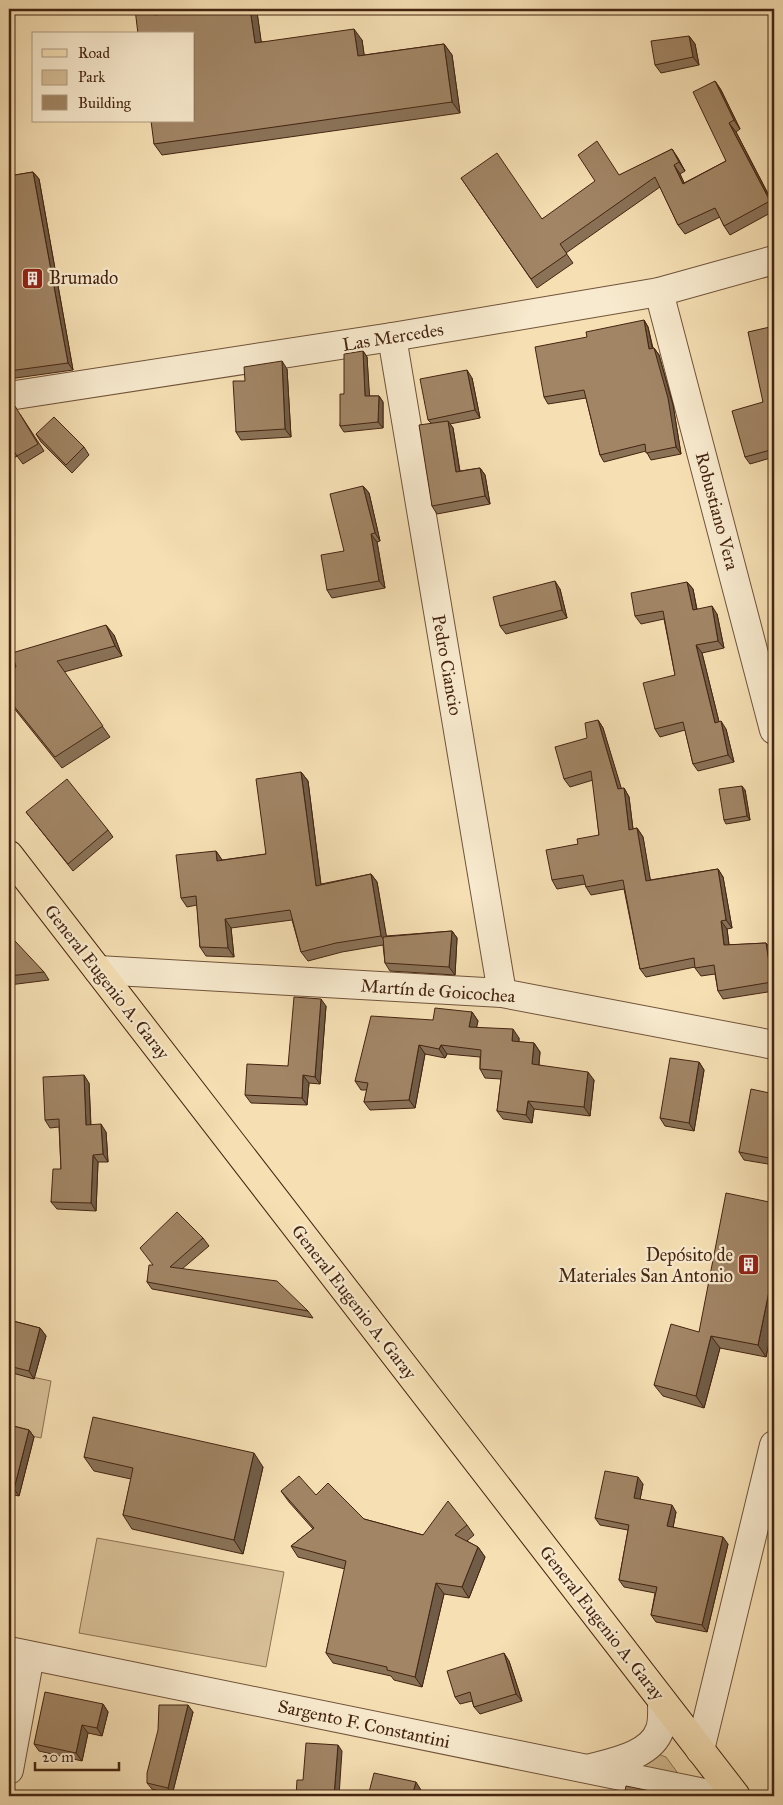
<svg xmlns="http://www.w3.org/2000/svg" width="783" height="1805" viewBox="0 0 783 1805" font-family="'IM FELL Great Primer',serif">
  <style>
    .green { fill: #d7bf97; stroke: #8e7254 }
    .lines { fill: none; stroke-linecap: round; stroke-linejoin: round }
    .minor-casing { stroke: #71533a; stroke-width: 30 }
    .major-casing { stroke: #452411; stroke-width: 30 }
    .minor { stroke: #f8eace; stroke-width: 28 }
    .major { stroke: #f5dfb3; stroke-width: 28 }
    .wall { fill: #8a7257; stroke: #452411 }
    .shaded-wall { fill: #715d47; stroke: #452411 }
    .building { fill: #a18565; stroke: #452411 }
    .labels { text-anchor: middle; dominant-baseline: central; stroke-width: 4.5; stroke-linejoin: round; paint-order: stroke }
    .poi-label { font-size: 18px; fill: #452411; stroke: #f8eace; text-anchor: start }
    .street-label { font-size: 18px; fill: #452411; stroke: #f8eace }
  </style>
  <rect width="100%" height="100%" fill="#f5dfb3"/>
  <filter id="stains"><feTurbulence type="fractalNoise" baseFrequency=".004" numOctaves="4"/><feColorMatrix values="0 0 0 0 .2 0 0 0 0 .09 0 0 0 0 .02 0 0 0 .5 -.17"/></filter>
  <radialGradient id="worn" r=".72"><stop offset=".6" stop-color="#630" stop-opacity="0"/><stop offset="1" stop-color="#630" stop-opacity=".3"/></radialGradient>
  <g class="green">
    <path d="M9,1372L51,1381L41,1438L9,1431Z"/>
    <path d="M97,1538L284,1572L266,1667L79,1633Z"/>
    <path d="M658,1754L666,1757L680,1776L639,1767Z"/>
  </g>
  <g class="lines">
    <defs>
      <g id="minor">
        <path d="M659,292L774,730"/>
        <path d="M392,337L502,993"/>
        <path d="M9,396L392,337L659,292L774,260"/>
        <path d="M98,970L502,993L774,1045"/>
        <path d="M9,1651L719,1796"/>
        <path d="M700,1750L774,1445"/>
        <path d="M591,1768C614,1762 652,1755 660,1729C663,1721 662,1709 662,1701"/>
        <path d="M9,1770L30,1656"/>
      </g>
      <path id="major" d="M9,855L736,1796"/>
    </defs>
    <use href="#minor" class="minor-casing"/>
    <use href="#major" class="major-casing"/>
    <use href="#minor" class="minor"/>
    <use href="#major" class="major"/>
  </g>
  <g class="wall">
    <path d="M196,9H254L257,12L261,42L362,40L364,55L444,44L452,55L460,113L162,155L154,144L165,13Z"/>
    <path d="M689,36L695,44L699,65L661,73L655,65Z"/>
    <path d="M715,81L721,90L740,129L736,132L774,205V211L730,235L724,226L720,217L685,234L678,225L660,187L566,253L573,263L537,288L461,178L542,219L620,175L672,149L685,171L680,174L684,183L726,161Z"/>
    <path d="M33,172L39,179L73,370L9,379V176Z"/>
    <path d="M644,320L648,327L653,348H654L659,355L673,405L681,454L651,460L646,451L604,462L600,455L586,398L548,404L544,397Z"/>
    <path d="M774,334V457L750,464L745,457L763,402Z"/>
    <path d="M363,351L367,357L369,396H379L383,402V428L344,432L340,426L344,394Z"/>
    <path d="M287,369L291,437L241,440L236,432L245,381Z"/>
    <path d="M472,378L480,418L450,424L453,428L460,471L480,468L485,475L490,504L437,514L432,506L431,423L428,420Z"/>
    <path d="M9,410L20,414L44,451L23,464L17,456L9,462Z"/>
    <path d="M36,434L84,447L89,455L72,473L41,442Z"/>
    <path d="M363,486L369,493L380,541L377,542L385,588L332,598L327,590L344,551Z"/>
    <path d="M687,582L693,589L697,609L717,614L724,648L702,653L719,722L726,729L734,762L698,771L693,764L685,730L660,737L655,729L675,675L664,619L641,624L635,616Z"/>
    <path d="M560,589L567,618L506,634L500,626Z"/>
    <path d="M114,635L122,656L64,672L110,737L62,768L9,702V673Z"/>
    <path d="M598,720L603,728L621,789L624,788L629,797L633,829L637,828L643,837L650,880L718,869L723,877L732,928L727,929L729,945L766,943L772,951L774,967V991L723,999L718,991L715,974L701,976L695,968V967L646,977L640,969L624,889L591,895L586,887L585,884L557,889L552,880L578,844L599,835L593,780L570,787L564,779Z"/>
    <path d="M301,772L308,781L321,884L371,874L377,882L386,936L452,931L457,938L455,975L390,971L385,963L383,945L342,952L308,961L301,952L292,920L231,928L234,957L206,956L200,947L197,905L187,907L181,898L216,851L222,860L266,854Z"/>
    <path d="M745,790L750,820L726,824L724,820Z"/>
    <path d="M26,812L108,830L113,837L73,871Z"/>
    <path d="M9,942L44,972L49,980L9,985Z"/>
    <path d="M326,1006L320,1084L309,1083L307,1105L251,1103L245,1095L288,1066Z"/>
    <path d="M472,1012L478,1021L476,1027L519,1038V1042L534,1043L540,1052L539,1065L594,1080L590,1116L534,1109L532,1123L503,1119L497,1111L501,1079L485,1078L480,1069V1057L447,1054L445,1058L425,1054L415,1108L370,1110L364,1102L367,1090H361L355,1081L433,1020Z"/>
    <path d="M699,1062L704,1070L694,1131L665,1126L660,1118Z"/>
    <path d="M89,1083L91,1125L106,1132L108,1162H98L96,1211L57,1209L51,1202L61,1169L59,1127L50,1128L45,1120Z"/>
    <path d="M774,1094V1165L744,1160L739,1152Z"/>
    <path d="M774,1203V1318L766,1357L720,1348L704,1408L663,1396L654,1385L699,1332Z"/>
    <path d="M203,1238L209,1246L182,1269L308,1311L313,1318L152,1289L147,1282L152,1265Z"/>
    <path d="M9,1320L40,1328L46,1336L34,1379L9,1372Z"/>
    <path d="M9,1425L29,1430L34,1437L19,1496L9,1494Z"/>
    <path d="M84,1457L263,1467L243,1554L132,1529L123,1515L131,1479L94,1471Z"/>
    <path d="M643,1484L640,1499L676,1512L673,1527L728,1544L707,1632L656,1622L651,1615L655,1593L624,1587L619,1580L628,1530L600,1525L595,1518Z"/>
    <path d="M281,1491L316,1495L364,1519L423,1535L467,1525L474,1535L467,1541L478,1547L485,1557L469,1598L444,1594L422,1687L394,1680L391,1676L333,1663L326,1653L345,1569L298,1557L291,1546L313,1529L289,1502Z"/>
    <path d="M509,1661L522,1701L480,1714L474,1707L472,1701L460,1704L455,1697Z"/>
    <path d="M103,1704L108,1712L102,1736L88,1733L82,1761L39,1751L34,1744Z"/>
    <path d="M193,1712L172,1795L152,1789L147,1783Z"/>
  </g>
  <g class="shaded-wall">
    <path d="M156,9H165L163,26L155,15Z"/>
    <path d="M250,9H254L257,12L263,54L255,43Z"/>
    <path d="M354,29L362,40L366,67L358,56Z"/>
    <path d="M689,36L695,44L699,65L693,57Z"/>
    <path d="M444,44L452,55L460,113L452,102Z"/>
    <path d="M715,81L721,90L740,129L734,120Z"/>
    <path d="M729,123L736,132L774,206L770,201Z"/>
    <path d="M672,149L678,158L685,171L679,162Z"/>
    <path d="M674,165L680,174L689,193L683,184Z"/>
    <path d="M33,172L39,179L73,370L68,363Z"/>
    <path d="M644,320L648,327L654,356L649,349Z"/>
    <path d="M770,327L774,334V349Z"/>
    <path d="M654,348L659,355L673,405L681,454L676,447Z"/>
    <path d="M363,351L367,357L370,402L365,396Z"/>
    <path d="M282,361L287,369L291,437L285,429Z"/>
    <path d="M467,370L472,378L480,418L475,410Z"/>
    <path d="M379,396L383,402V428L378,422Z"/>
    <path d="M448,421L453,428L461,480L456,472Z"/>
    <path d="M480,468L485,475L490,504L485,496Z"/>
    <path d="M363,486L369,493L380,541L375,533Z"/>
    <path d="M371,534L377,542L385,588L379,581Z"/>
    <path d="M555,581L560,589L567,618L562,610Z"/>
    <path d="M687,582L693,589L698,617L693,610Z"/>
    <path d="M712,606L717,614L724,648L718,641Z"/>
    <path d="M106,625L114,635L122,656L115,646Z"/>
    <path d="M696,645L702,653L721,730L715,723Z"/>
    <path d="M598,720L603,728L624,797L618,789Z"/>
    <path d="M721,721L726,729L734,762L728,755Z"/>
    <path d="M301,772L308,781L322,894L316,886Z"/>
    <path d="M742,786L745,790L750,820L747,816Z"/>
    <path d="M624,788L629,797L634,838L629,830Z"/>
    <path d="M637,828L643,837L652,889L646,881Z"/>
    <path d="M216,851L222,860L223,870L217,861Z"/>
    <path d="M718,869L723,877L732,928L726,920Z"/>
    <path d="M371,874L377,882L388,945L381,936Z"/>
    <path d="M225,919L231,928L234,957L228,948Z"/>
    <path d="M721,921L727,929L730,953L724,945Z"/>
    <path d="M452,931L457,938L455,975L449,967Z"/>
    <path d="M766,943L772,951L774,967V985L772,982Z"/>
    <path d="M321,999L326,1006L320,1084L315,1077Z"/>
    <path d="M472,1012L478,1021L475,1035L469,1027Z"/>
    <path d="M513,1029L519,1038L518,1049L512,1041Z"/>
    <path d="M534,1043L540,1052L538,1073L532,1064Z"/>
    <path d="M419,1045L425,1054L415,1108L409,1100Z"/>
    <path d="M441,1045L447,1054L445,1058L439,1049Z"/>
    <path d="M699,1062L704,1070L694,1131L689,1123Z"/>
    <path d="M588,1072L594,1080L590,1116L584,1107Z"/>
    <path d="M84,1075L89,1083L91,1133L86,1125Z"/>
    <path d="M303,1075L309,1083L307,1105L302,1098Z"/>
    <path d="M528,1101L534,1109L532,1123L526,1115Z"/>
    <path d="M101,1124L106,1132L108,1162L103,1154Z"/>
    <path d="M93,1155L98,1162L96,1211L91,1203Z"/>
    <path d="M774,1267V1318L766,1357L758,1345Z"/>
    <path d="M40,1328L46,1336L34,1379L29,1371Z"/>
    <path d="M711,1336L720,1348L704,1408L696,1396Z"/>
    <path d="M29,1430L34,1437L19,1496L14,1489Z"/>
    <path d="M254,1453L263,1467L243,1554L234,1540Z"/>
    <path d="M638,1477L643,1484L639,1505L634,1498Z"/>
    <path d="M672,1505L676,1512L672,1533L667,1526Z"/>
    <path d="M723,1537L728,1544L707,1632L702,1625Z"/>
    <path d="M478,1547L485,1557L469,1598L462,1587Z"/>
    <path d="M436,1583L444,1594L422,1687L415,1677Z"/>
    <path d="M504,1653L509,1661L522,1701L516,1694Z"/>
    <path d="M103,1704L108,1712L102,1736L97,1728Z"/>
    <path d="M188,1705L193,1712L172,1795L168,1788Z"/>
    <path d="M82,1725L88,1733L82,1761L76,1753Z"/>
    <path d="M338,1745L342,1751L339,1796H334Z"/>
    <path d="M416,1782L421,1790L419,1796H412Z"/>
  </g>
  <g class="building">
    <path d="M135,9H156L155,15L196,9H250L255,43L354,29L358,56L444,44L452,102L154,144L151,121H194V34H138Z"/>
    <path d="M689,36L693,57L655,65L651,41Z"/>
    <path d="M715,81L734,120L729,123L770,201L724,226L715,208L678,225L655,177L560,244L567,254L531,279L461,178L497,153L542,219L595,181L578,155L597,141L619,175L672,149L679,162L674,165L683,184L726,161L693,92Z"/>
    <path d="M33,172L68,363L9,371V176Z"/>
    <path d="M644,320L649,349L654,348L668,398L676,447L646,453L645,444L600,455L584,390L544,397L535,347L587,337L586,332Z"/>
    <path d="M770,327L774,349V449L745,457L732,411L763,402L748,332Z"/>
    <path d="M363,351L365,396H379L378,422L340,426V394H344V354Z"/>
    <path d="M282,361L285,429L236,432L233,381H245L244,367Z"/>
    <path d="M467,370L475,410L428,420L420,379Z"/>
    <path d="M15,406L38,444L17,456L12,448L9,450V410Z"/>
    <path d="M54,417L84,447L66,465L36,434Z"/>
    <path d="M448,421L456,472L480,468L485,496L432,506L419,425Z"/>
    <path d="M363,486L375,533L371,534L379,581L327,590L321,555L344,551L330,494Z"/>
    <path d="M555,581L562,610L500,626L493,597Z"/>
    <path d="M687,582L693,610L712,606L718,641L696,645L715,723L721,721L728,755L693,764L683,722L655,729L643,683L675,675L663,611L635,616L631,593Z"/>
    <path d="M106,625L115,646L57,661L103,726L55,757L9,700V673L16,667L12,653Z"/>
    <path d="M598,720L618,789L624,788L629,830L637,828L646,881L718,869L726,920L721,921L724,945L766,943L772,982L718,991L714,965L695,968L694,958L640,969L623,880L586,887L583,875L552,880L546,850L578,844L577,839L599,835L591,771L564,779L555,747L587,738L585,723Z"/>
    <path d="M301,772L316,886L371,874L381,936L336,943L301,952L290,910L225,919L228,948L200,947L196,896L181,898L176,855L216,851L217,861L266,854L256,779Z"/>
    <path d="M67,779L108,830L68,864L26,812Z"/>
    <path d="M742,786L747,816L724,820L719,789Z"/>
    <path d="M452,931L449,967L385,963L383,937Z"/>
    <path d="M15,941L44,972L9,976V942Z"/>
    <path d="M294,997L321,999L315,1077L303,1075L302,1098L245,1095L247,1064L288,1066Z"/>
    <path d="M435,1008L472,1012L469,1027L513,1029L512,1041L534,1043L532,1064L588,1072L584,1107L528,1101L526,1115L497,1111L502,1071L480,1069L481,1050L441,1045L439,1049L419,1045L409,1100L364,1102L368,1083L355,1081L371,1016L433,1020Z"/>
    <path d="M670,1058L699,1062L689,1123L660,1118Z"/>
    <path d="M84,1075L86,1125L101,1124L103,1154L93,1155L91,1203L51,1202L53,1169H61L59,1119L45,1120L43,1077Z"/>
    <path d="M751,1089L774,1094V1159L739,1152Z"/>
    <path d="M726,1193L774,1203V1267L758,1345L711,1336L696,1396L654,1385L671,1324L699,1332Z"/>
    <path d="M177,1212L203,1238L170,1267L277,1281L308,1311L147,1282L149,1265H153L140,1248Z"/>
    <path d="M9,1320L40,1328L29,1371L9,1366Z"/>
    <path d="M93,1417L254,1453L234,1540L123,1515L133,1468L84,1457Z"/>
    <path d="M9,1425L29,1430L14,1489L9,1487Z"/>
    <path d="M605,1471L638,1477L634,1498L672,1505L667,1526L723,1537L702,1625L651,1615L657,1587L619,1580L629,1525L595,1518Z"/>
    <path d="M299,1476L316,1495L328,1483L364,1519L423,1535L448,1501L467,1525L455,1535L478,1547L462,1587L436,1583L415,1677L387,1670V1667L326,1653L346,1561L291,1546L314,1528L281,1491Z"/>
    <path d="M504,1653L516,1694L474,1707L470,1692L455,1697L447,1671Z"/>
    <path d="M45,1692L103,1704L97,1728L82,1725L76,1753L34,1744Z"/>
    <path d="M159,1705H188L168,1788L147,1783V1773L158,1730Z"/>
    <path d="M306,1743L338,1745L334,1796H296L297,1780H303Z"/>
    <path d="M374,1773L416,1782L412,1796H368Z"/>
    <path d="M626,1786L660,1793L659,1796H624Z"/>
  </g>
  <defs>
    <symbol id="building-square" viewBox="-11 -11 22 22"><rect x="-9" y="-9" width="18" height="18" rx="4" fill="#8f2418" stroke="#f8eace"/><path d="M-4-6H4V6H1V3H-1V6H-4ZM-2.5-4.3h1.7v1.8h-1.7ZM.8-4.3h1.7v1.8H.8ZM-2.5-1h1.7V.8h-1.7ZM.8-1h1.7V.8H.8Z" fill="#fff"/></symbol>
  </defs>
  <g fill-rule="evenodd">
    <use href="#building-square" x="20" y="266" width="25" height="25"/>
    <use href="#building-square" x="736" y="1252" width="25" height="25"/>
  </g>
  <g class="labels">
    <g class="poi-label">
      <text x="49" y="278">Brumado</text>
      <text x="733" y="1255" text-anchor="end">Depósito de<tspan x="733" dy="21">Materiales San Antonio</tspan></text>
    </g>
    <g class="street-label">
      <text transform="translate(393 337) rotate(-9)">Las Mercedes</text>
      <text transform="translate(717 511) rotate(75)">Robustiano Vera</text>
      <text transform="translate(447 665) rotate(80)">Pedro Ciancio</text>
      <text transform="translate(107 982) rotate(52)">General Eugenio A. Garay</text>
      <text transform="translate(438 991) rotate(4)">Martín de Goicochea</text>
      <text transform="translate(354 1302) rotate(52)">General Eugenio A. Garay</text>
      <text transform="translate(602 1623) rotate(52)">General Eugenio A. Garay</text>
      <text transform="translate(364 1724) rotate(12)">Sargento F. Constantini</text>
    </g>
  </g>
  <rect width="783" height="1805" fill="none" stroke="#f5dfb3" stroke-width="30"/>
  <rect x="10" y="10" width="763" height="1785" fill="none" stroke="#452411" stroke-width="2.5"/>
  <rect x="15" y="15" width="753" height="1775" fill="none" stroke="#452411"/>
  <rect x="32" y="32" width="162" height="90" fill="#f8eace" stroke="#b09b82"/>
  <rect x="42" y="49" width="25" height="8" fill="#f5dfb3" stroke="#b09b82"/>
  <text x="78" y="58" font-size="15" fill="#452411">Road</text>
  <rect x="42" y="70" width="25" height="15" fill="#d7bf97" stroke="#b09b82"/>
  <text x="78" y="82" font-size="15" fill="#452411">Park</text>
  <rect x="42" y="95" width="25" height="15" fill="#a18565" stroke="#b09b82"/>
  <text x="78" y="108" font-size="15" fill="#452411">Building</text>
  <path d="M35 1762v8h84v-8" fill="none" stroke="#452411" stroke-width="2.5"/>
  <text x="42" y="1762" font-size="15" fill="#452411" stroke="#f8eace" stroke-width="4" paint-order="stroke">20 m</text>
  <rect width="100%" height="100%" filter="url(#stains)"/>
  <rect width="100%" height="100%" fill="url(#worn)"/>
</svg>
